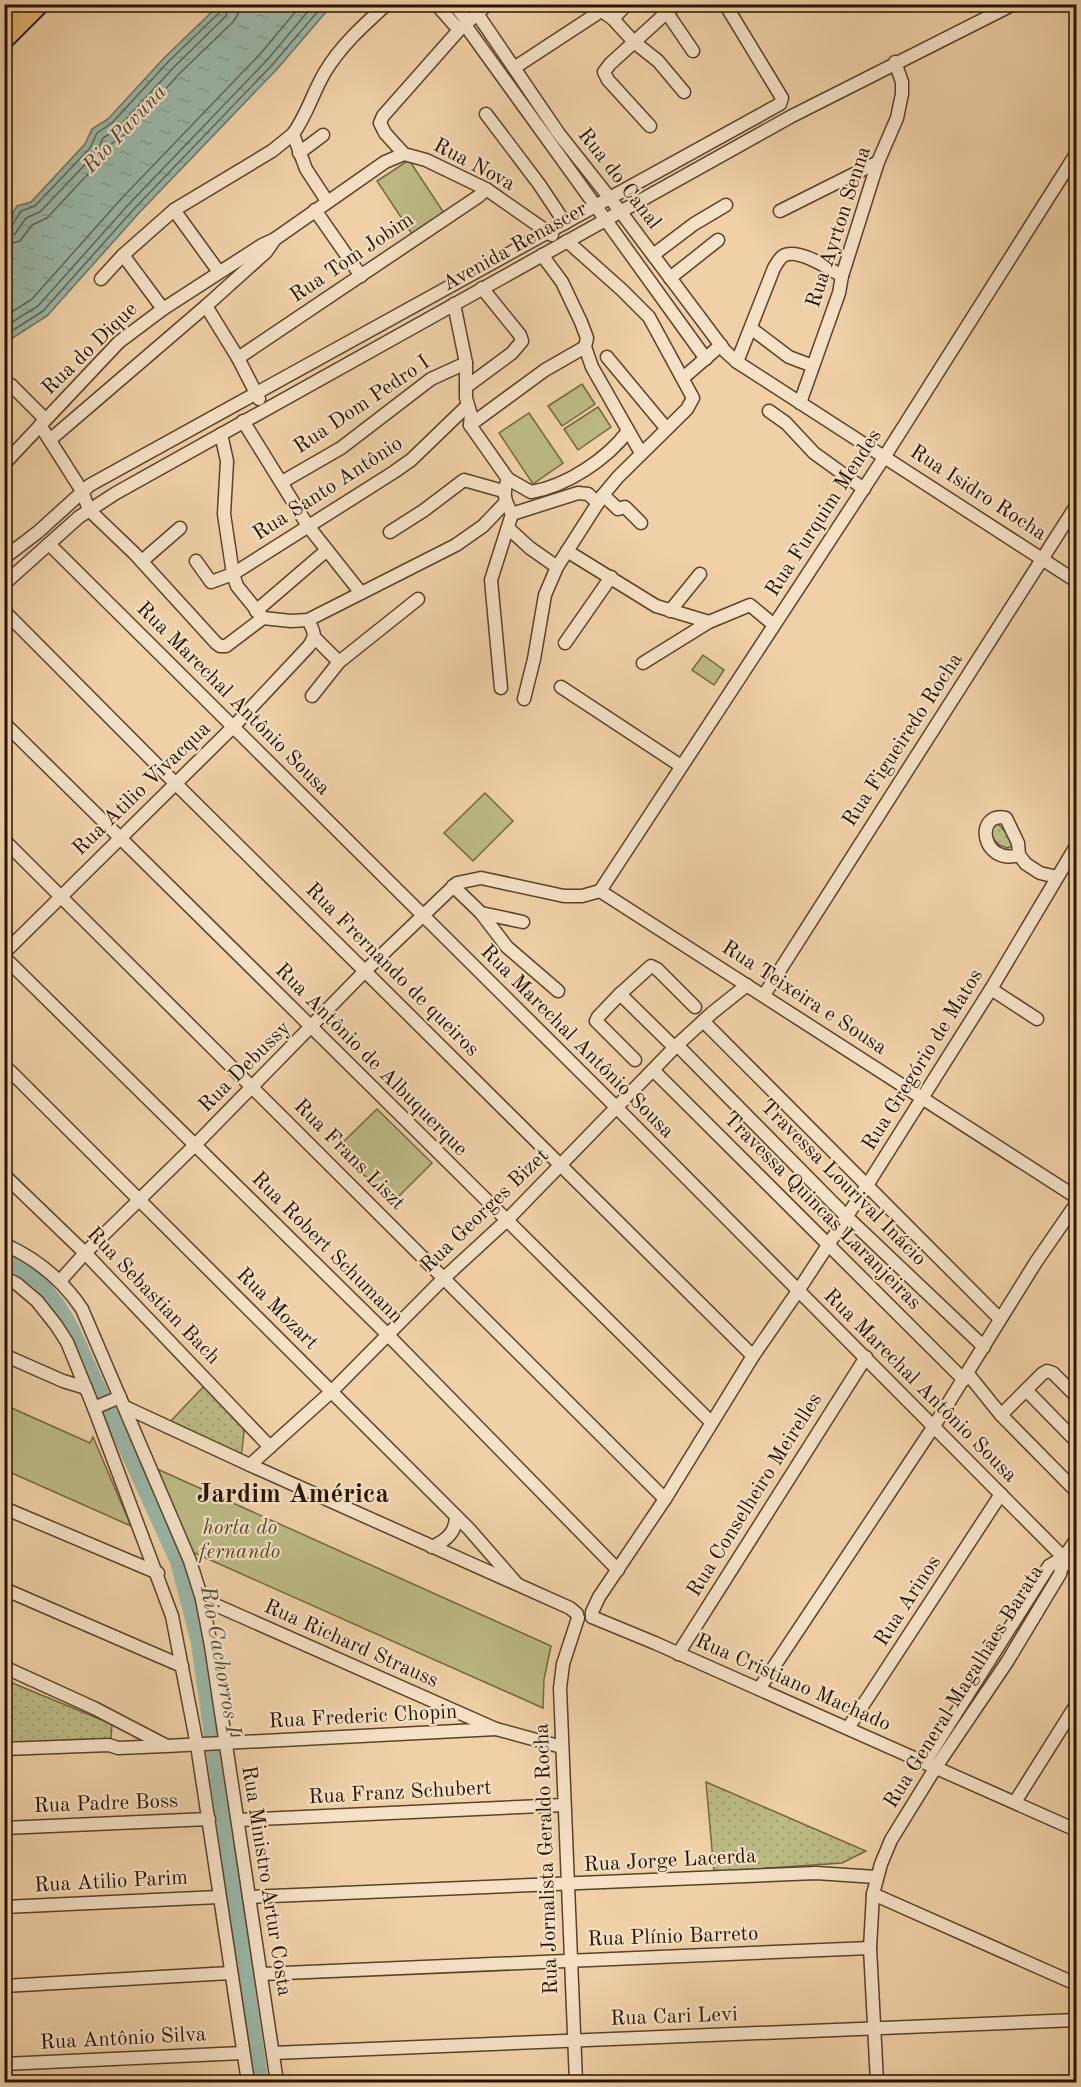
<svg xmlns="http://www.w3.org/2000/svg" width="1081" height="2087" viewBox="0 0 1081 2087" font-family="'Old Standard TT',serif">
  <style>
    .green { fill: #bcbb85; stroke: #726742; stroke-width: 1.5 }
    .park { fill: url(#park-dots); stroke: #726742; stroke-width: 1.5 }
    .water { fill: url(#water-ripples); stroke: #6c7565; stroke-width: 1.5 }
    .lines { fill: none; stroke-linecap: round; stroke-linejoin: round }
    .shore { stroke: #616554; stroke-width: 1.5 }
    .river { stroke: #9ab7a8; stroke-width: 15 }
    .minor-casing { stroke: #5a422a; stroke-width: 15 }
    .highway-casing { stroke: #281300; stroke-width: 20 }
    .minor { stroke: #f5e1c6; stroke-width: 12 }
    .highway { stroke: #e8b874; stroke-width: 16 }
    .labels { text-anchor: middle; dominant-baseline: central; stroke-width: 4.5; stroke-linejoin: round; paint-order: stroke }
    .street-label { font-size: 21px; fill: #281300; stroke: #f5e1c6 }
    .park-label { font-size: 21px; font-style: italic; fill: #544528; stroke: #f5e1c6 }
    .water-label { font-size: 22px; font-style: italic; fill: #504c3b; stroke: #f5e1c6 }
    .district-label { font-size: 27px; font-weight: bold; fill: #281300; stroke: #f5e1c6 }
  </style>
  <defs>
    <pattern id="park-dots" width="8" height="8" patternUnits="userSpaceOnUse" patternTransform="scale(1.5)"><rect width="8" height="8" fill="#bcbb85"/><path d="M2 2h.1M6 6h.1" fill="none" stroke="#a2a071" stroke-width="1.8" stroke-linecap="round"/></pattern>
    <pattern id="water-ripples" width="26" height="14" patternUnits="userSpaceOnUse" patternTransform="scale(1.5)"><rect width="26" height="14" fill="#9ab7a8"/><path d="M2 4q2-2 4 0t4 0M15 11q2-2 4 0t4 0" fill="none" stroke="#859c8f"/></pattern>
  </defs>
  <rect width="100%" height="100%" fill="#f0d1a7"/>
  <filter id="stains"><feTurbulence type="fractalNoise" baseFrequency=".00333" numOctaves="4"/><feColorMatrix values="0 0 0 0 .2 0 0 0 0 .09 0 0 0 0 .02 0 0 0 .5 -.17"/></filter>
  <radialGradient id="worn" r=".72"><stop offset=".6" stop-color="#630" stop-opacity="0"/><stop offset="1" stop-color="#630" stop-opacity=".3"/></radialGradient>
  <g class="green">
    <path d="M409,160L444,213L412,234L377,181Z"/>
    <path d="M582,384L595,404L562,426L548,406Z"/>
    <path d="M598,407L611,427L578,450L564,429Z"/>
    <path d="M529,413L563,463L533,484L499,433Z"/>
    <path d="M703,655L724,670L714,685L692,670Z"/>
    <path d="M485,793L513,821L473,861L444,833Z"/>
    <path d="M377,1109L432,1163L393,1202L336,1149Z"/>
    <path d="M5,1405L90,1443L93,1437L131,1526L5,1470Z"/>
    <path d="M155,1468L551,1646L544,1679L543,1708L190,1551Z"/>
  </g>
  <g class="park">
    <path d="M993,824H998L1013,840L1012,846L1008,848L999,845L991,836Z"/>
    <path d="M205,1385L245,1424L241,1458L167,1425Z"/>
    <path d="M5,1680L112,1724L111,1739L5,1744Z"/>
    <path d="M706,1782L866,1851L842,1863L714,1872Z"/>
  </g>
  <path class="water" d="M219,5H332L278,68L138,214L47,316L5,343V226L17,206L31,202L85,144L92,129L108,119L164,58Z"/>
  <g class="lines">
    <g class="shore">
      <path d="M4,229L11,227L21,211L35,206L90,148L97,133L112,123L168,62L221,11L222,4"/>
      <path d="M4,236L15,234L26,218L40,212L96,153L103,138L117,129L174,67L226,16L230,4"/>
      <path d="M4,245L20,241L32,225L47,218L102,159L110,145L124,135L180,73L233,22L238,14L239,4"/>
      <path d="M4,317L32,299L121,199L261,53L302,4"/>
      <path d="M4,327L38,306L128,205L268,59L314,4"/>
      <path d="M4,336L43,311L133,210L273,64L324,4"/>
    </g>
    <path class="river" d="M4,1257L40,1283L58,1305L71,1327L178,1563L198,1641L261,2082"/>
    <defs>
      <g id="minor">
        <path d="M436,4L459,30"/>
        <path d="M454,4L468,22"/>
        <path d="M488,4L459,30L383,116L380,123L385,133L404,154L426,160L486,189L552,235"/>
        <path d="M592,4L613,19L634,42L658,61L684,92"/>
        <path d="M661,4L693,51"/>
        <path d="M478,15L559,134L620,211L725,351L737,362L1076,581"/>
        <path d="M613,19L627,4"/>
        <path d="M465,25L706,359"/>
        <path d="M514,68L601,11"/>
        <path d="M486,114L539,184L565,223"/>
        <path d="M650,126L608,80L604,72L610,64L676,4"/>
        <path d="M299,153L323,135"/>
        <path d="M327,201L306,169L293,134C307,115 313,92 325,72C341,45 364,25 387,4"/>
        <path d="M174,210L219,272"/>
        <path d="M315,210L361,276"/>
        <path d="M780,211L878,162"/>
        <path d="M123,255L163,309"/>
        <path d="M542,255L562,282L581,322L587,338L585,347L592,367L641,453"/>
        <path d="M653,255L694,224L726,205"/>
        <path d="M670,278L718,240"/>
        <path d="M101,279L123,255L174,210L272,151L293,134"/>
        <path d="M454,304L466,363V398L471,415L470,425L508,479C502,494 505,501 512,514"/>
        <path d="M206,306L238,358L259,399"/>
        <path d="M752,329L789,357L813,366"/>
        <path d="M607,357L666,428"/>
        <path d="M238,358L479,196L486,189"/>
        <path d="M737,362L774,268C777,263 779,259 783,256C797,247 830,269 842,276"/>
        <path d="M683,378L721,345"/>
        <path d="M11,385L45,419"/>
        <path d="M466,387L512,353L522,341L520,335L482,288"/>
        <path d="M800,403L839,293L842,276L878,162L897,118L902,94V82L895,62"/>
        <path d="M769,411L786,423L814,453L864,489"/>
        <path d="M243,421L308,526L361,593"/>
        <path d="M40,425L82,491L89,510L134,553L216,643L220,646H226L263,618"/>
        <path d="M470,425L545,370L585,347"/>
        <path d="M221,434L227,461L224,514L233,574L237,586L263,618"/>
        <path d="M51,439L206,306L266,252L275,239"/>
        <path d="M4,464L119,342L163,309L262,245L275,239L385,162L404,154"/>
        <path d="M508,479L531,492C567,486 607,459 628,431"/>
        <path d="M282,482L341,448L431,379L466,363"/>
        <path d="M603,495L618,509L625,507L641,523"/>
        <path d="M512,514L578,493L588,494L598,503"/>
        <path d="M508,528L530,548L557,567"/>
        <path d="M390,532L423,511L464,480L503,491"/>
        <path d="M49,544L617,1108L1076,1570"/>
        <path d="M567,551L656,606L709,622"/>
        <path d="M4,558L38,532L90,485L780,104L782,98L725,4"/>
        <path d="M142,561L180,528"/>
        <path d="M196,561L211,582L233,574L394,472L411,460L467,406"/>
        <path d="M4,584L79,517L116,493L792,116L1014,4"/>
        <path d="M4,611L175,783L753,1356"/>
        <path d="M256,611L327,550"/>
        <path d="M670,611L700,574"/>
        <path d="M263,618L291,621L308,620L456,545L483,526L505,503"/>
        <path d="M315,638L339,662L418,599"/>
        <path d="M565,643L611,577"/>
        <path d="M643,663L709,622L750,605L774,625"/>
        <path d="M561,687L681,766"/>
        <path d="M501,688L491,580L512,514"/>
        <path d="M312,696L339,662"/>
        <path d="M524,699L534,659L545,595L557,567L603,495L618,477L687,409L693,398L649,317L622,290L567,241"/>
        <path d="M4,723L711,1422"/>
        <path d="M4,840L665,1499"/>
        <path d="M1019,855C981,866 974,811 1006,818L1018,843L1019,855L1026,864L1040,873L1057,877"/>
        <path d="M453,886L481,913L523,922"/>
        <path d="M600,891L885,456L1076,154"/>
        <path d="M600,891L1076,1197"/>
        <path d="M481,913L507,947L558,991"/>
        <path d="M4,953L233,727L308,647C317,636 314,631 308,620"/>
        <path d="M4,957L388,1335L618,1570"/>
        <path d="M991,989L1037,1019"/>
        <path d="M620,994L598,1017L596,1021L635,1060"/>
        <path d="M764,995L1076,506"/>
        <path d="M703,1021L1000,1319"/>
        <path d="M677,1045L847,1217L984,1347"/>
        <path d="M675,1048L620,994L651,966L657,969L695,1007"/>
        <path d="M4,1065L469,1529L517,1584"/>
        <path d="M653,1070L964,1380"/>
        <path d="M4,1175L85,1253L270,1447"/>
        <path d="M4,1244C37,1259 62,1279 82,1309L190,1561L202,1599L211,1646L277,2082"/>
        <path d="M4,1277L17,1284L37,1301L56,1325L67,1342L94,1408L172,1616L197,1745L248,2082"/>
        <path d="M60,1281L85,1253L195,1145L366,970L457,883L481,878L564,896H582L600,891"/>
        <path d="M4,1355L63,1381L86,1388"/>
        <path d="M968,1374L1001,1415L1076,1491"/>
        <path d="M1026,1390L1076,1441"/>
        <path d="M125,1407L250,1465L570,1608L577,1614"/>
        <path d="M94,1408L120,1397"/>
        <path d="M1001,1415L1042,1374L1047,1371L1053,1373L1076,1396"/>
        <path d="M250,1465L331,1392L444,1278L506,1221L677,1045L712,1013L747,985"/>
        <path d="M4,1508L158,1573"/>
        <path d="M432,1547C447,1540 456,1532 456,1516"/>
        <path d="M4,1589L182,1666"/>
        <path d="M202,1599L496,1729L562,1747"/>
        <path d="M592,1617V1612L599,1597L665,1499L753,1356L798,1291L866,1187L991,989L1076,846"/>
        <path d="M592,1617L655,1643L1076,1830"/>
        <path d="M678,1654L866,1357"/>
        <path d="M4,1667L94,1708L165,1745"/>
        <path d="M759,1689L934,1426L1036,1262L1076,1204"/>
        <path d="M848,1728L1001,1494"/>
        <path d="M4,1749L109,1745L118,1748L166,1746L496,1729"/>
        <path d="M925,1762L1049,1566L1064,1557L1076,1540"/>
        <path d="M1015,1802L1076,1705"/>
        <path d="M238,1820L564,1805"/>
        <path d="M4,1828L209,1819"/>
        <path d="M873,1894L1076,1984"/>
        <path d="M249,1897L816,1873L876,1877"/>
        <path d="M4,1907L219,1897"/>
        <path d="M261,1974L870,1948"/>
        <path d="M4,1986L230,1973"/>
        <path d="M273,2053L1076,2020"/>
        <path d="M4,2064L243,2053"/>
        <path d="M576,2082L560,1688L563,1664L578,1618"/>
        <path d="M877,2082L870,1948L873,1894L881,1864L891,1840L936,1767L1007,1662L1060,1574L1064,1557"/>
      </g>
      <g id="highway">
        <path d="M4,19L19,4"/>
        <path d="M4,41L41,4"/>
      </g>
    </defs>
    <use href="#minor" class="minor-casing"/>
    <use href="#highway" class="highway-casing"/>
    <use href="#minor" class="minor"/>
    <use href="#highway" class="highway"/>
  </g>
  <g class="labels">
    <g class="street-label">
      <text transform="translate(474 165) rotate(28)">Rua Nova</text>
      <text transform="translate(619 179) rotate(52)">Rua do Canal</text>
      <text transform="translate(839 227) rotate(-72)">Rua Ayrton Senna</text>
      <text transform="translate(515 247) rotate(-29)">Avenida Renascer</text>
      <text transform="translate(352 258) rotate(-34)">Rua Tom Jobim</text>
      <text transform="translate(90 349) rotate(-44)">Rua do Dique</text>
      <text transform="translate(362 405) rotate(-34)">Rua Dom Pedro I</text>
      <text transform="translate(328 489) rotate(-33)">Rua Santo Antônio</text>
      <text transform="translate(978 493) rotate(33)">Rua Isidro Rocha</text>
      <text transform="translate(824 513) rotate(-57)">Rua Furquim Mendes</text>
      <text transform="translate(233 699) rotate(45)">Rua Marechal Antônio Sousa</text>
      <text transform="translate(903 740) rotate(-57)">Rua Figueiredo Rocha</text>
      <text transform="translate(142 789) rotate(-44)">Rua Atilio Vivacqua</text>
      <text transform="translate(392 970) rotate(45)">Rua Frernando de queiros</text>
      <text transform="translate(804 998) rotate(33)">Rua Teixeira e Sousa</text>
      <text transform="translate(577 1042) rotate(45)">Rua Marechal Antônio Sousa</text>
      <text transform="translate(371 1060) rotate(45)">Rua Antônio de Albuquerque</text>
      <text transform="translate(923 1060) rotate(-58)">Rua Gregório de Matos</text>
      <text transform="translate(245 1067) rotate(-45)">Rua Debussy</text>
      <text transform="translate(349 1155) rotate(45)">Rua Frans Liszt</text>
      <text transform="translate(843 1183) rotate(45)">Travessa Lourival Inácio</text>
      <text transform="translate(485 1211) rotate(-44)">Rua Georges Bizet</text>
      <text transform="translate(822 1211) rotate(45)">Travessa Quincas Laranjeiras</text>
      <text transform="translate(327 1248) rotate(45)">Rua Robert Schumann</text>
      <text transform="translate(153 1296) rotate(46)">Rua Sebastian Bach</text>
      <text transform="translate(277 1309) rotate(45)">Rua Mozart</text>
      <text transform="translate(920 1386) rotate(45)">Rua Marechal Antônio Sousa</text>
      <text transform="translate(755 1495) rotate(-58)">Rua Conselheiro Meirelles</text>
      <text transform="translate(908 1601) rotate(-57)">Rua Arinos</text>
      <text transform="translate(351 1644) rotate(24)">Rua Richard Strauss</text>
      <text transform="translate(793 1683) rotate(24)">Rua Cristiano Machado</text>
      <text transform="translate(964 1687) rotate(-58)">Rua General Magalhães Barata</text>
      <text transform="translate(363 1717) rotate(-3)">Rua Frederic Chopin</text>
      <text transform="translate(400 1793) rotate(-3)">Rua Franz Schubert</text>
      <text transform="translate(106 1804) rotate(-2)">Rua Padre Boss</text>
      <text transform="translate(547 1859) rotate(-92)">Rua Jornalista Geraldo Rocha</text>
      <text transform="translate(670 1861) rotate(-3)">Rua Jorge Lacerda</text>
      <text transform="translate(266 1881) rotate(81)">Rua Ministro Artur Costa</text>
      <text transform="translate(111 1882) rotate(-3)">Rua Atilio Parim</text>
      <text transform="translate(673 1937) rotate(-2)">Rua Plínio Barreto</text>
      <text transform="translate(674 2017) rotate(-2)">Rua Cari Levi</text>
      <text transform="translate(123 2039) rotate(-3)">Rua Antônio Silva</text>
    </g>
    <g class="park-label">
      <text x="240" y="1528">horta do<tspan x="240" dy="24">fernando</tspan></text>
    </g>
    <g class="water-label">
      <text transform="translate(125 129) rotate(-47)">Rio Pavuna</text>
      <text transform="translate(220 1660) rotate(80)">Rio Cachorros I</text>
    </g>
    <g class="district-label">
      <text x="293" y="1494">Jardim América</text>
    </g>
  </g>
  <rect width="1081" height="2087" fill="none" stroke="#f0d1a7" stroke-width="24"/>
  <rect x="6" y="6" width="1069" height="2075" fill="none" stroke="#281300" stroke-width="3"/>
  <rect x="12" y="12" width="1057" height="2063" fill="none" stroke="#281300" stroke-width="1.5"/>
  <rect width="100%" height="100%" filter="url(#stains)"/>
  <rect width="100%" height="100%" fill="url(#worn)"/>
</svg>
